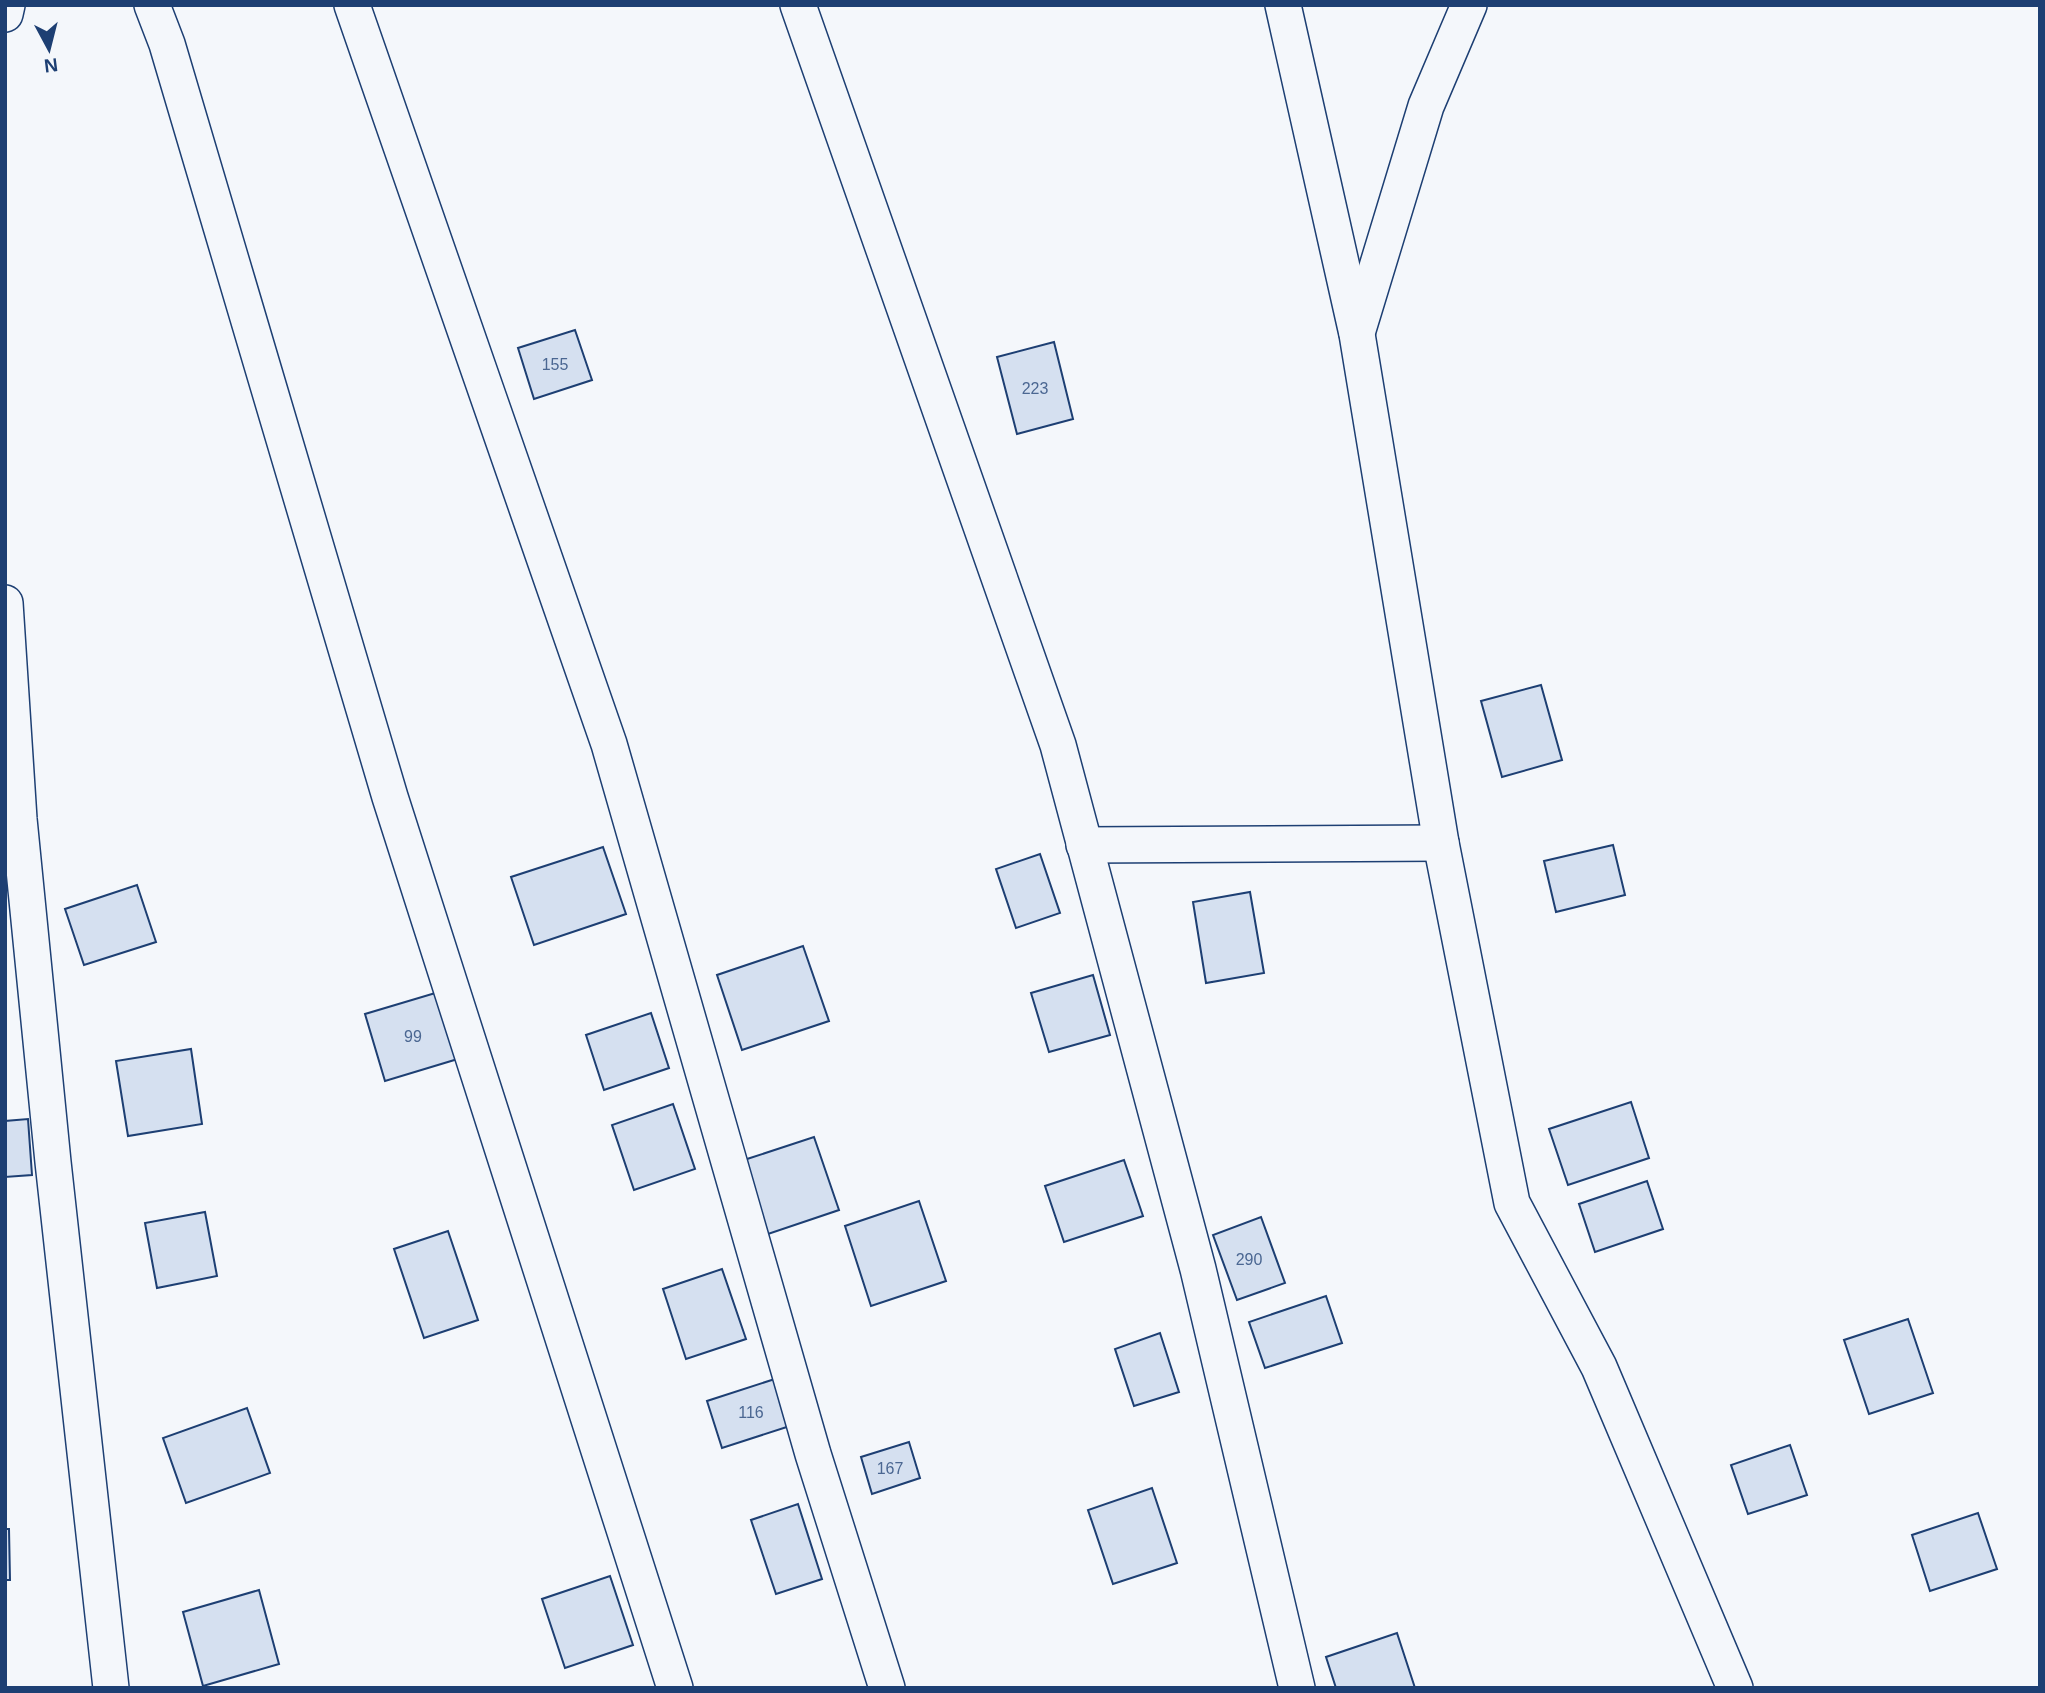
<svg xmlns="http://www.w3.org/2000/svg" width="2045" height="1693" viewBox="0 0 2045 1693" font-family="Arial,sans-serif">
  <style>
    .building { fill: #d5e0f0; stroke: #1d3f73; stroke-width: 2 }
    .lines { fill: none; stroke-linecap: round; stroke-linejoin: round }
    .street-casing { stroke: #1d3f73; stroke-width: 38 }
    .street { stroke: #f4f7fb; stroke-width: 35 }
    .labels { text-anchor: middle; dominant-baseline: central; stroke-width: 5; stroke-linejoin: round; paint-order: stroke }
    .number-label { font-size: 16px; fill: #4b6792 }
  </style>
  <rect width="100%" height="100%" fill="#f4f7fb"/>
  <g class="building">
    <path d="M575,330L592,380L534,399L518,348Z"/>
    <path d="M1054,342L1073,419L1017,434L997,357Z"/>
    <path d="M1541,685L1562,760L1502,777L1481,701Z"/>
    <path d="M1613,845L1625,895L1556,912L1544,861Z"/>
    <path d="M603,847L626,914L534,945L511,877Z"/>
    <path d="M1040,854L1060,913L1016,928L996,869Z"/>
    <path d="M137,885L156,942L84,965L65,909Z"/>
    <path d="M1250,892L1264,973L1206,983L1193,902Z"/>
    <path d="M803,946L829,1021L742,1050L717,975Z"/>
    <path d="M1093,975L1110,1035L1049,1052L1031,993Z"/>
    <path d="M442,991L461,1058L385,1081L365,1014Z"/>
    <path d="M651,1013L669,1068L604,1090L586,1035Z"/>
    <path d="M191,1049L202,1124L128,1136L116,1061Z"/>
    <path d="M1631,1102L1649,1158L1568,1185L1549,1129Z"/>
    <path d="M673,1104L695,1169L634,1190L612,1125Z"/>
    <path d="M28,1119L32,1175L5,1177V1121Z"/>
    <path d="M814,1137L839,1210L768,1234L744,1160Z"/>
    <path d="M1124,1160L1143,1216L1064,1242L1045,1186Z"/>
    <path d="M1647,1181L1663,1229L1595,1252L1579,1204Z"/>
    <path d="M919,1201L946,1281L871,1306L845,1226Z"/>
    <path d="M205,1212L217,1276L157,1288L145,1223Z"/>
    <path d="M1261,1217L1285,1283L1237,1300L1213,1235Z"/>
    <path d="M448,1231L478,1320L424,1338L394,1249Z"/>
    <path d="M722,1269L746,1339L686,1359L663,1289Z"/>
    <path d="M1326,1296L1342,1343L1265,1368L1249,1322Z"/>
    <path d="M1908,1319L1933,1393L1869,1414L1844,1340Z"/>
    <path d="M1160,1333L1179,1392L1134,1406L1115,1349Z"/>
    <path d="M781,1377L796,1424L722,1448L707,1401Z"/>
    <path d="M247,1408L270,1473L186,1503L163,1438Z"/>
    <path d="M909,1442L920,1478L872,1494L861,1457Z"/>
    <path d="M1790,1445L1807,1495L1748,1514L1731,1465Z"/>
    <path d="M1152,1488L1177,1563L1113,1584L1088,1510Z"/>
    <path d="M798,1504L822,1579L776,1594L751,1520Z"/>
    <path d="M1978,1513L1997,1569L1930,1591L1912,1535Z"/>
    <path d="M5,1529H9L10,1580H5Z"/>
    <path d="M610,1576L633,1645L565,1668L542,1599Z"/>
    <path d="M259,1590L279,1664L203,1686L183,1612Z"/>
    <path d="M1397,1633L1415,1688H1336L1326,1657Z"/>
  </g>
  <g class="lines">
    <defs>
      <g id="street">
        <path d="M152,5L167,44L390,797L675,1688"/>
        <path d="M352,5L609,744L813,1454L887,1688"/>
        <path d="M798,5L1058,745L1198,1269L1297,1688"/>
        <path d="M1283,5L1357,334L1441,843L1512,1203L1599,1367L1735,1688"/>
        <path d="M5,14L7,5"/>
        <path d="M1357,333L1426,106L1469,5"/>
        <path d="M5,603L19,819L53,1162L111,1688"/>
        <path d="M1084,845L1441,843"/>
      </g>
    </defs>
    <use href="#street" class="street-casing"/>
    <use href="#street" class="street"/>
  </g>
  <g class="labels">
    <g class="number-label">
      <text x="555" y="364">155</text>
      <text x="1035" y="388">223</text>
      <text x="413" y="1036">99</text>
      <text x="1249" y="1259">290</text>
      <text x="751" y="1412">116</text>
      <text x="890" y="1468">167</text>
    </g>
  </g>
  <rect width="2045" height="1693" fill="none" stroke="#1d3f73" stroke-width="14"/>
  <g transform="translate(49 49) rotate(173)" stroke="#f4f7fb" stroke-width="5" paint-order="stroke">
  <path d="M0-5L12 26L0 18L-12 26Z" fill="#1d3f73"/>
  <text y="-10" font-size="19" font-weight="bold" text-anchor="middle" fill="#1d3f73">N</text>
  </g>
</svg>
